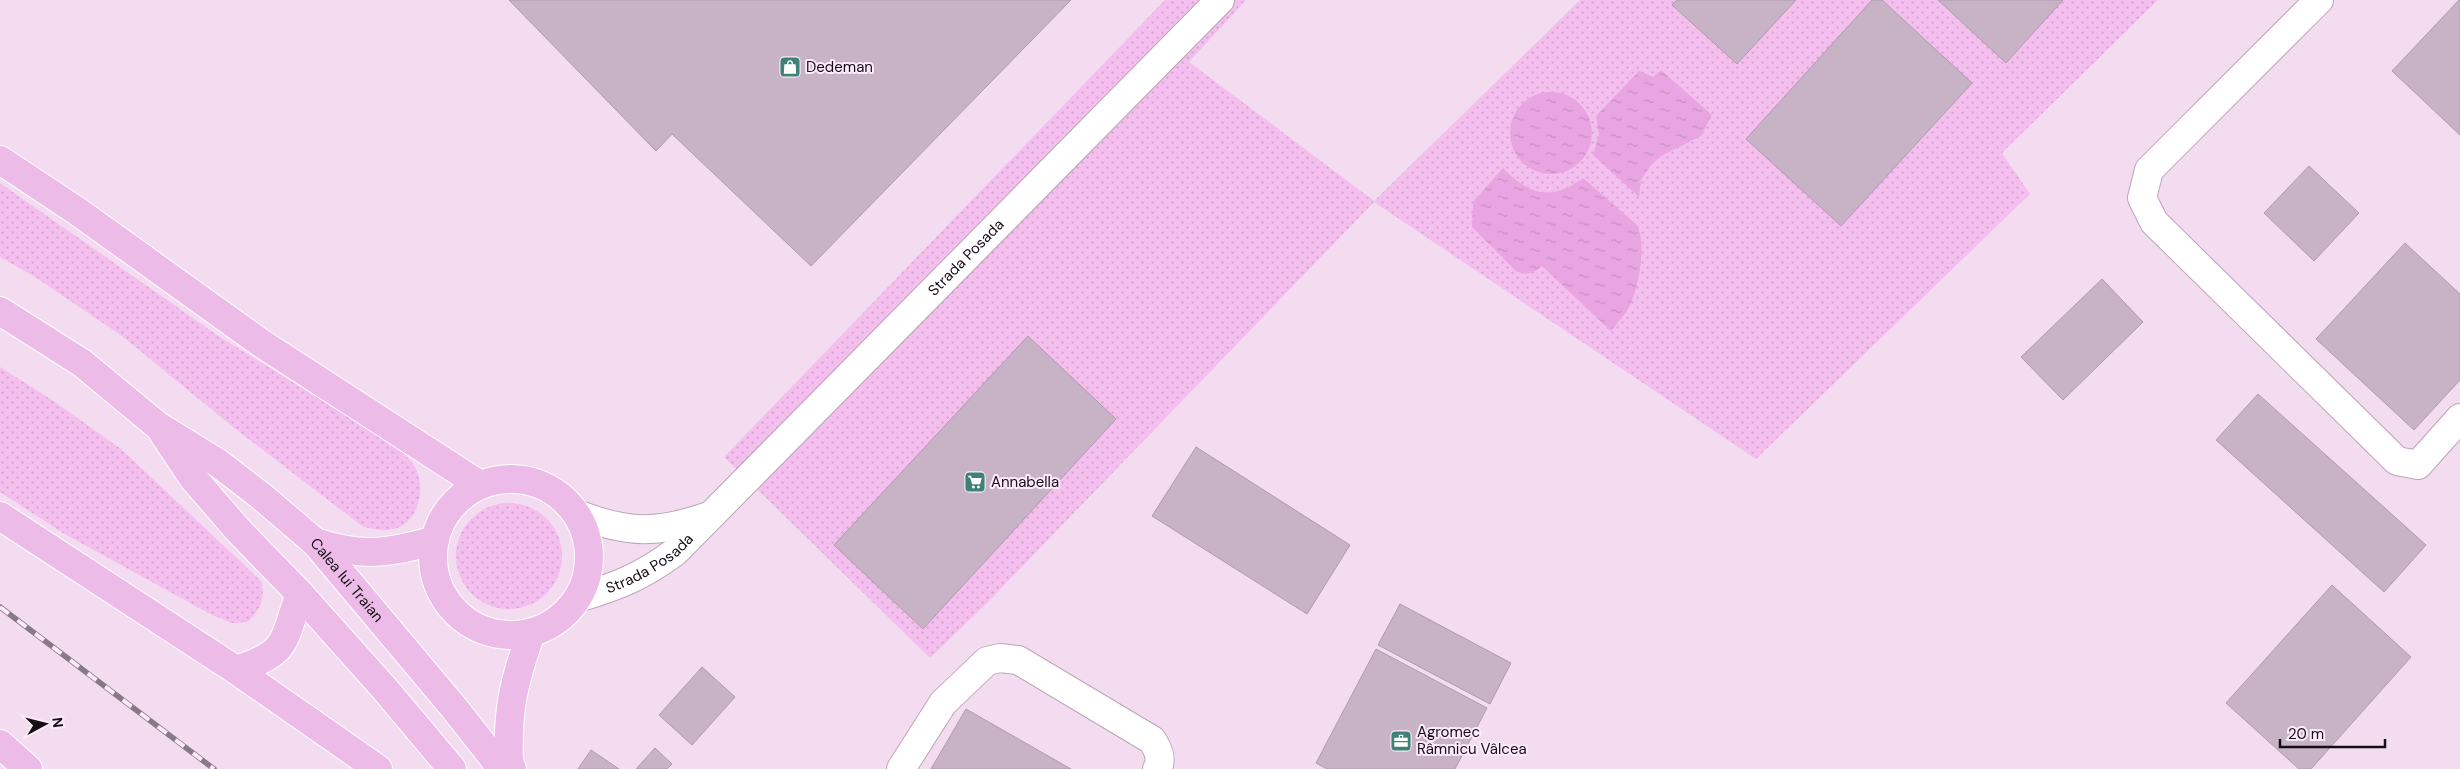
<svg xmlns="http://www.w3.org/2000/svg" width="2460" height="769" font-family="'DM Sans',sans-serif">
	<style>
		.grass { fill: url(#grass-dots) }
		.water { fill: url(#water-ripples) }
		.building { fill: #c8b2c5; stroke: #b09aad }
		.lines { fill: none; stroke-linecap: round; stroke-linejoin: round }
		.minor-casing { stroke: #bba5b9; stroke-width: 30 }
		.major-casing { stroke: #fff; stroke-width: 30 }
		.minor { stroke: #fff; stroke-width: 28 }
		.major { stroke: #edbbe8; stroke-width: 28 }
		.rail-casing { stroke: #887986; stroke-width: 5.5 }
		.rail { stroke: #fdeafb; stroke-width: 4; stroke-dasharray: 11; stroke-linecap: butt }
		.labels { text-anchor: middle; stroke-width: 4; stroke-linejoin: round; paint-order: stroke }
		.poi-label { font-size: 15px; fill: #150e14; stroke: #fdeafb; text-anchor: start }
		.street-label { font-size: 15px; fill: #150e14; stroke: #fdeafb }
	</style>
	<defs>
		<pattern id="grass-dots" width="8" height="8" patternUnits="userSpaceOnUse" patternTransform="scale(1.25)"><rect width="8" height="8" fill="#f4bfee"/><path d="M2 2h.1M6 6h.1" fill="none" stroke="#d0a3cb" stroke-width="1.8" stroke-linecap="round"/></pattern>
		<pattern id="water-ripples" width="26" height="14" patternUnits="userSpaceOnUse" patternTransform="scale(1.25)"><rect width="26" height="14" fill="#e9a5e2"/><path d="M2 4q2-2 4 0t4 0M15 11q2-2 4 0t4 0" fill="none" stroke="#c78dc1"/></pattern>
	</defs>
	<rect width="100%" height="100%" fill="#f3dcf0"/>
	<path class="grass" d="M1165 0H1246L1189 62 1374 201 1580 0H2158L2002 153 2030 194 1756 459 1374 202 988 602 930 658 724 457Z
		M0 183 217 335 382 438C393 446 410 456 416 469 421 480 421 488 419 500 412 530 389 535 362 526L233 427 122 336 35 277 0 257Z
		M0 367 52 400 121 449 261 581C266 599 260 609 248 622L232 623 210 614 63 533 0 492Z
		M456 556a53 53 0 1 1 106 0a53 53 0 1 1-106 0Z"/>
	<path class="water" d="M1661 70 1712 115 1701 136 1661 156 1651 165 1641 180 1639 197 1593 155 1599 135 1596 116 1639 71 1653 77Z
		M1510 133a41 41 0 1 1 82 0a41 41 0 1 1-82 0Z
		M1503 168C1530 196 1551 201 1583 178L1637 225C1647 244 1639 290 1628 309 1624 316 1617 323 1611 331L1542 266C1533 273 1527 276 1516 271L1472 227 1473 202Z"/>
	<path class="building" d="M509 0H1071L811 266 672 134 656 151Z
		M1677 0H1796L1737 64 1672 5Z
		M1872 0H1882L1972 83 1841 226 1746 139Z
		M1938 0H2063L2006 63Z
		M2459 0H2460V135L2392 71Z
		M2309 166 2359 213 2314 261 2264 213Z
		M2405 243 2460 294V380L2414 430 2316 339Z
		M2102 279 2143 322 2063 400 2021 357Z
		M1028 336 1116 419 923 629 834 545Z
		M2258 394 2426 545 2384 592 2216 440Z
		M1196 447 1350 545 1307 614 1152 516Z
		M2332 585 2411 657 2311 769H2299L2226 703Z
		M1400 604 1511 663 1490 704 1378 645Z
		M1376 649 1487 708 1455 769H1327L1316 763Z
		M702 667 735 697 692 745 659 715Z
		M966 709 1071 769H931Z
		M655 748 672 764 667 769H636Z
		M591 750 619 769H578Z"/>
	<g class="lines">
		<g class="minor-casing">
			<g id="minor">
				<path d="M2319 0 2149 170 2142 198 2154 222 2397 461 2418 465 2460 418"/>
				<path d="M577 514C629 534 657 534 709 516"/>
				<path id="s1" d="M578 598C618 586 641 577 675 552L1220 0"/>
				<path d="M901 769 943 703 987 661 1000 658 1018 660 1152 740C1158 749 1163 759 1157 769"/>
			</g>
		</g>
		<g class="major-casing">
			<g id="major">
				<path d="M0 160 77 211 261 343 480 485"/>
				<path id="s2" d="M0 311 82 363 158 426 218 463 261 496 315 542 455 709 502 769"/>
				<path d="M163 433 193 478 238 530 300 594 384 688 452 769"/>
				<circle cx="511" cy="557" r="78"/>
				<path d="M0 516 236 670 378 769"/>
				<path d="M315 542C362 557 388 554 435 540"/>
				<path d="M236 670C291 652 282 641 300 594"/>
				<path d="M0 744 28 769"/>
				<path d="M512 769 509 761C507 709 514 681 531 633"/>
			</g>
		</g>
		<use href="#minor" class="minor"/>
		<use href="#major" class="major"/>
		<g class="rail-casing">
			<path id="rail" d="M0 607 214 769"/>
		</g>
		<use href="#rail" class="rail"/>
	</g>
	<defs>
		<g id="shop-square" transform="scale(1.125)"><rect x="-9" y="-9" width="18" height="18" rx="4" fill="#3e8275" stroke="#fdeafb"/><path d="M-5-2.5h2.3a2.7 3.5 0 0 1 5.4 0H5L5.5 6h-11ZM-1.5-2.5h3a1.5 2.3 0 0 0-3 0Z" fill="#fff"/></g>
		<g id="supermarket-square" transform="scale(1.125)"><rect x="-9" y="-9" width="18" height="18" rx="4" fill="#3e8275" stroke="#fdeafb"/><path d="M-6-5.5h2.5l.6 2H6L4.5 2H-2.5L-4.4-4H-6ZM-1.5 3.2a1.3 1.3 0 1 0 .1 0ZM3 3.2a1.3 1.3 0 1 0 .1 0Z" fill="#fff"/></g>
		<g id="office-square" transform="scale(1.125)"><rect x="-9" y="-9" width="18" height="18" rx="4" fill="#3e8275" stroke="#fdeafb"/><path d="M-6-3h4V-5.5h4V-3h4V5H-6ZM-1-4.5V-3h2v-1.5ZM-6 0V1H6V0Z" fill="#fff"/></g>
	</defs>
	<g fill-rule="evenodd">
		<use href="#shop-square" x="790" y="67"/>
		<use href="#supermarket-square" x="975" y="482"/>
		<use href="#office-square" x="1401" y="741"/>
	</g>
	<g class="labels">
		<g class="poi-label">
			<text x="806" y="72">Dedeman</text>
			<text x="991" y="487">Annabella</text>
			<text x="1417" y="737">Agromec<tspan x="1417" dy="17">Râmnicu Vâlcea</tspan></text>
		</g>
		<g class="street-label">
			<text dy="5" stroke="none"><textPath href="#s1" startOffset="522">Strada Posada</textPath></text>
			<text dy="5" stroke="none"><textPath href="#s1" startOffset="80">Strada Posada</textPath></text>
			<text dy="5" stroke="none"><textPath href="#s2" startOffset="441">Calea lui Traian</textPath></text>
		</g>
	</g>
	<g transform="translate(45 724) rotate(83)" stroke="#fdeafb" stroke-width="4" paint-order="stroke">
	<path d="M0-4L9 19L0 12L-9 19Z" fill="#150e14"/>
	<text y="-8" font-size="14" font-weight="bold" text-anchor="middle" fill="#150e14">N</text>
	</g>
	<path d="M2280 739v8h105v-8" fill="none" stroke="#150e14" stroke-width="2.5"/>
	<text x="2288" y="739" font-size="15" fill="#150e14" stroke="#fdeafb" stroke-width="4" paint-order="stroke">20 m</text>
</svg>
